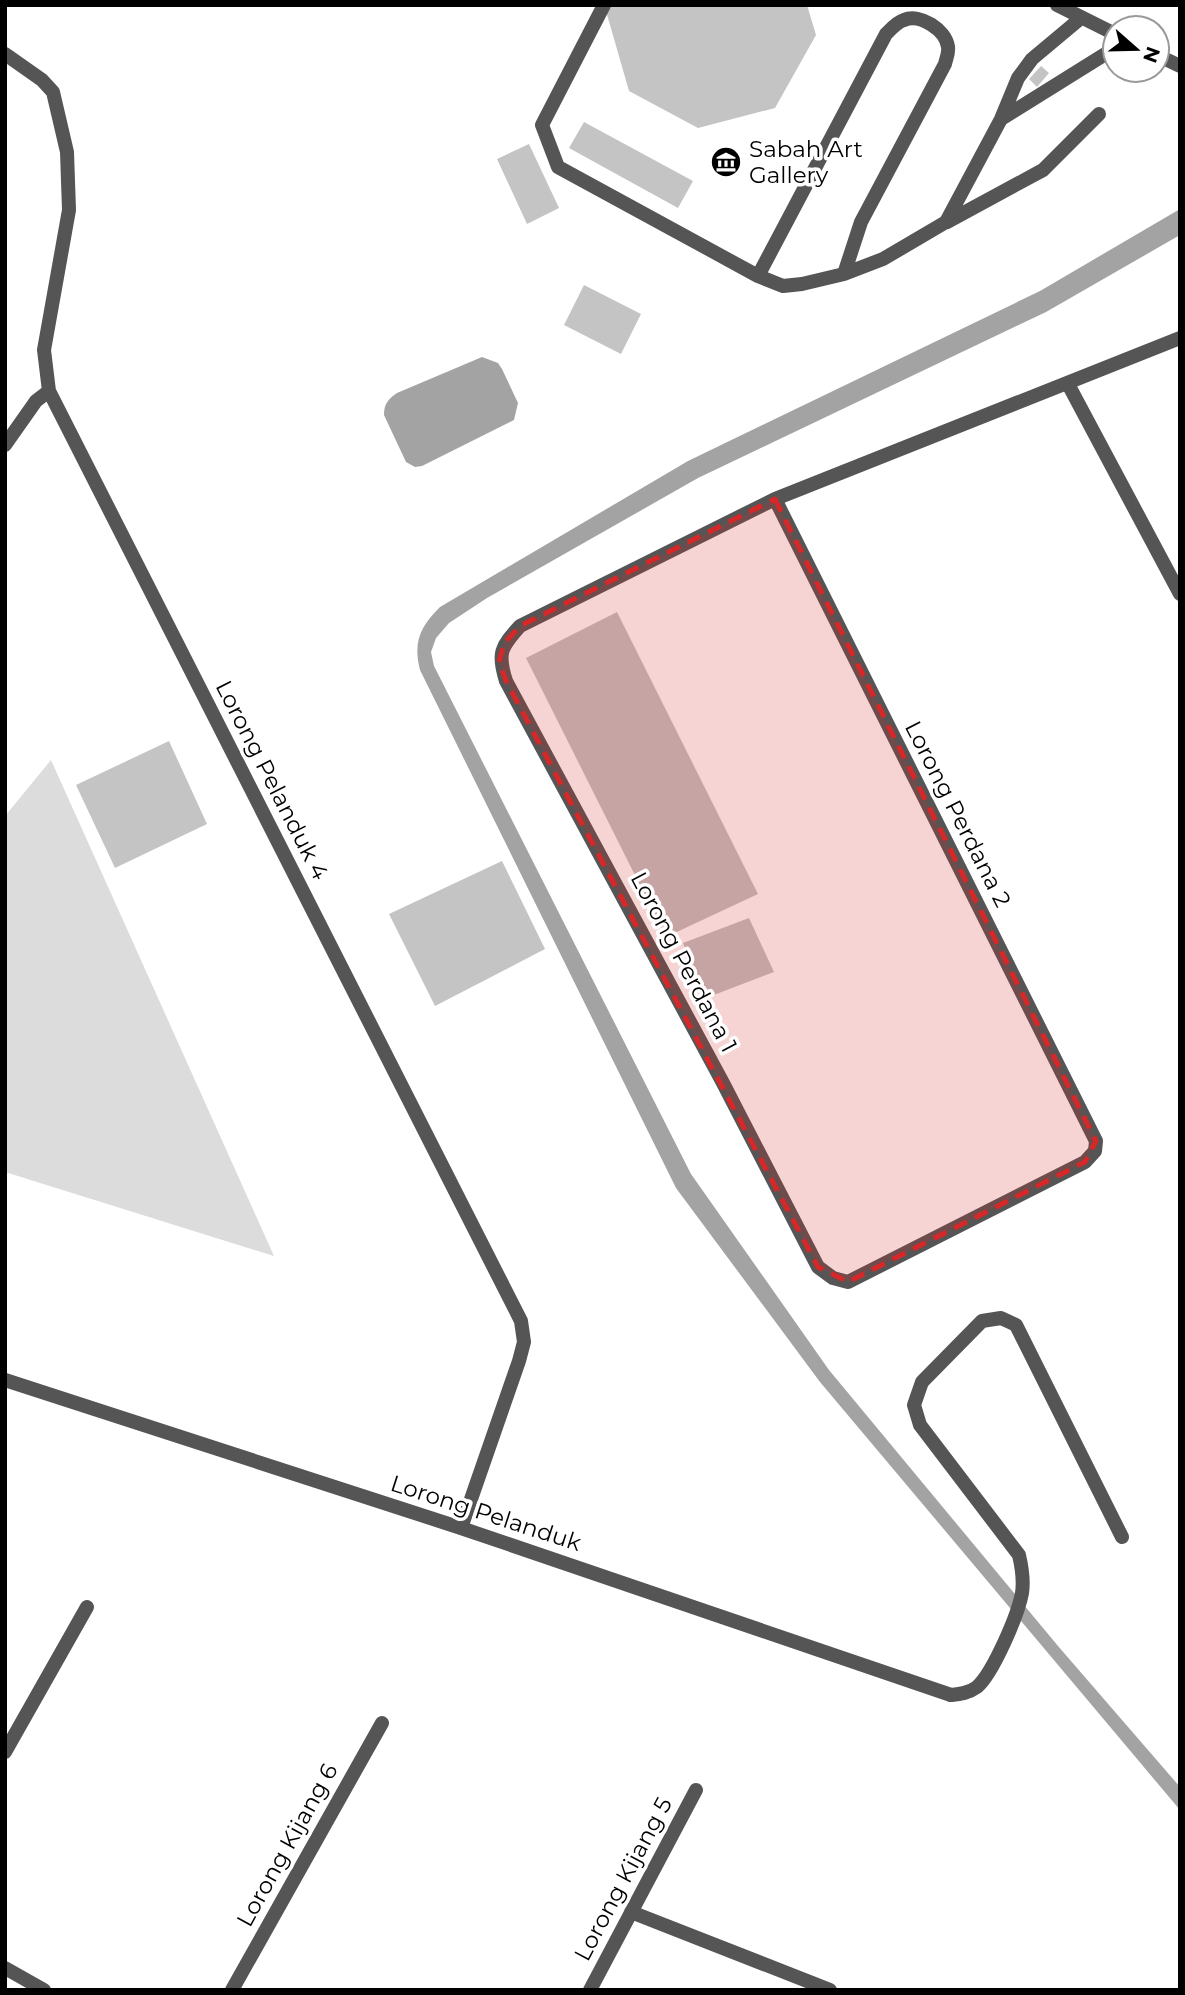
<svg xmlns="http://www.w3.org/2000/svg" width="1185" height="1995" font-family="Montserrat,sans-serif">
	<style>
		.green { fill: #dcdcdc }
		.water { fill: #a3a3a3 }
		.building { fill: #c4c4c4 }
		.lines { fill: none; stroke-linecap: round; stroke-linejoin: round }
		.lane { stroke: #555; stroke-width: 14 }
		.street { stroke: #555; stroke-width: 14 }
		.marked { fill: #d62828; fill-opacity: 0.2; stroke: #d62828; stroke-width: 5; stroke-dasharray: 14 9; stroke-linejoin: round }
		.labels { text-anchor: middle; stroke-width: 7; stroke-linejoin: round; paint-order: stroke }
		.poi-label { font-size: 23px; fill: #000; stroke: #fff; text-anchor: start }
		.street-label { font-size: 23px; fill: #000; stroke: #fff }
	</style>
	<rect width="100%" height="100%" fill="#fff"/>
	<path class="green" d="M51 760 274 1256 5 1172V816Z"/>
	<path class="water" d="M1180 209V235L1046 312 698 478 487 598 449 623 436 638 431 652 434 666 691 1174 829 1370 1058 1646 1180 1787V1810L820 1382 676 1188 420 670C413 642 420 627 440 607L688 461 1040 291Z
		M482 357 498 363 502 369 518 403 514 420 422 466 415 467 406 462 384 415C384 404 388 399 397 393Z"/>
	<path class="building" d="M609 5H807L816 35 775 108 698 128 629 91 606 11Z
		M1041 66 1049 73 1037 87 1029 79Z
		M584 122 693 181 678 208 569 148Z
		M529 144 559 208 527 224 497 159Z
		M584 285 641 314 621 354 564 325Z
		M617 612 758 894 666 937 526 658Z
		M169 741 207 824 115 868 76 785Z
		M502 861 545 949 435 1006 389 914Z
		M749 918 774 972 706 998 683 943Z"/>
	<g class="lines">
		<path class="lane" d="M604 5 542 125 558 167 758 276 783 286 802 284 844 274 883 259 946 222 1001 119 1018 78 1032 59 1081 18
			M1001 119 1115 48
			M947 222 1043 170 1099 114
			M758 276 886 34C891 29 897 22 904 20 920 13 946 30 948 47 949 53 946 59 945 64L861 222 844 274
			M951 1695C960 1694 969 1693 977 1687 993 1673 1018 1615 1022 1593 1024 1580 1022 1568 1019 1555L920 1425 914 1405 922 1382 982 1321 1001 1318 1016 1325 1122 1537"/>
		<path class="street" d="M1057 5 1115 34
			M5 54 42 80 53 92 67 152 69 210 44 350 49 391 521 1321 524 1342 519 1361 461 1528
			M1157 55 1180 66
			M1068 384 1180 594
			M5 445 36 401 49 391
			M775 499 1096 1141 1095 1151 1085 1162 848 1282 833 1278 818 1267 723 1083 506 681C497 653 501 647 520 626L775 499 1180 338
			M5 1380 461 1528 951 1695
			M5 1752 87 1607
			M631 1912 830 1990
			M5 1968 44 1990
			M232 1990 382 1723
			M590 1990 696 1790"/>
	</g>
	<path class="marked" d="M775 499 1096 1141 1085 1162 848 1282 818 1267 506 681 499 662 504 643 520 626Z"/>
	<defs>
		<g id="museum-disc" transform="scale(1.575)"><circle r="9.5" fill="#000" stroke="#fff"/><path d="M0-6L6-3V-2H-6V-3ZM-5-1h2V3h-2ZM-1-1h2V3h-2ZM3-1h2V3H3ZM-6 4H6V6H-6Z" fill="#fff"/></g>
	</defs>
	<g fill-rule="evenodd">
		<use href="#museum-disc" x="726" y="162"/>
	</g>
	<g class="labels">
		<g class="poi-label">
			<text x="749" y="157">Sabah Art<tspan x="749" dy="26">Gallery</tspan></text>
		</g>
		<g class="street-label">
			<text transform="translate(272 780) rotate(63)" y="8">Lorong Pelanduk 4</text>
			<text transform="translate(958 814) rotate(63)" y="8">Lorong Perdana 2</text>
			<text transform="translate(684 962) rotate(62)" y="8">Lorong Perdana 1</text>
			<text transform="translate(486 1513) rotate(18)" y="8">Lorong Pelanduk</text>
			<text transform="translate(287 1845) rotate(-61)" y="8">Lorong Kijang 6</text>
			<text transform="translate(623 1879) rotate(-62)" y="8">Lorong Kijang 5</text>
		</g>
	</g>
	<rect width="1185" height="1995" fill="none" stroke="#000000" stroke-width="14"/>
	<g transform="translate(1136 49) rotate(110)"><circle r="33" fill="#ffffff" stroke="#999999" stroke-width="2"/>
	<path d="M0-5L12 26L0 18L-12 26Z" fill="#000000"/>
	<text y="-10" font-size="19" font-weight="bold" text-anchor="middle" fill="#000000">N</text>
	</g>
</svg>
